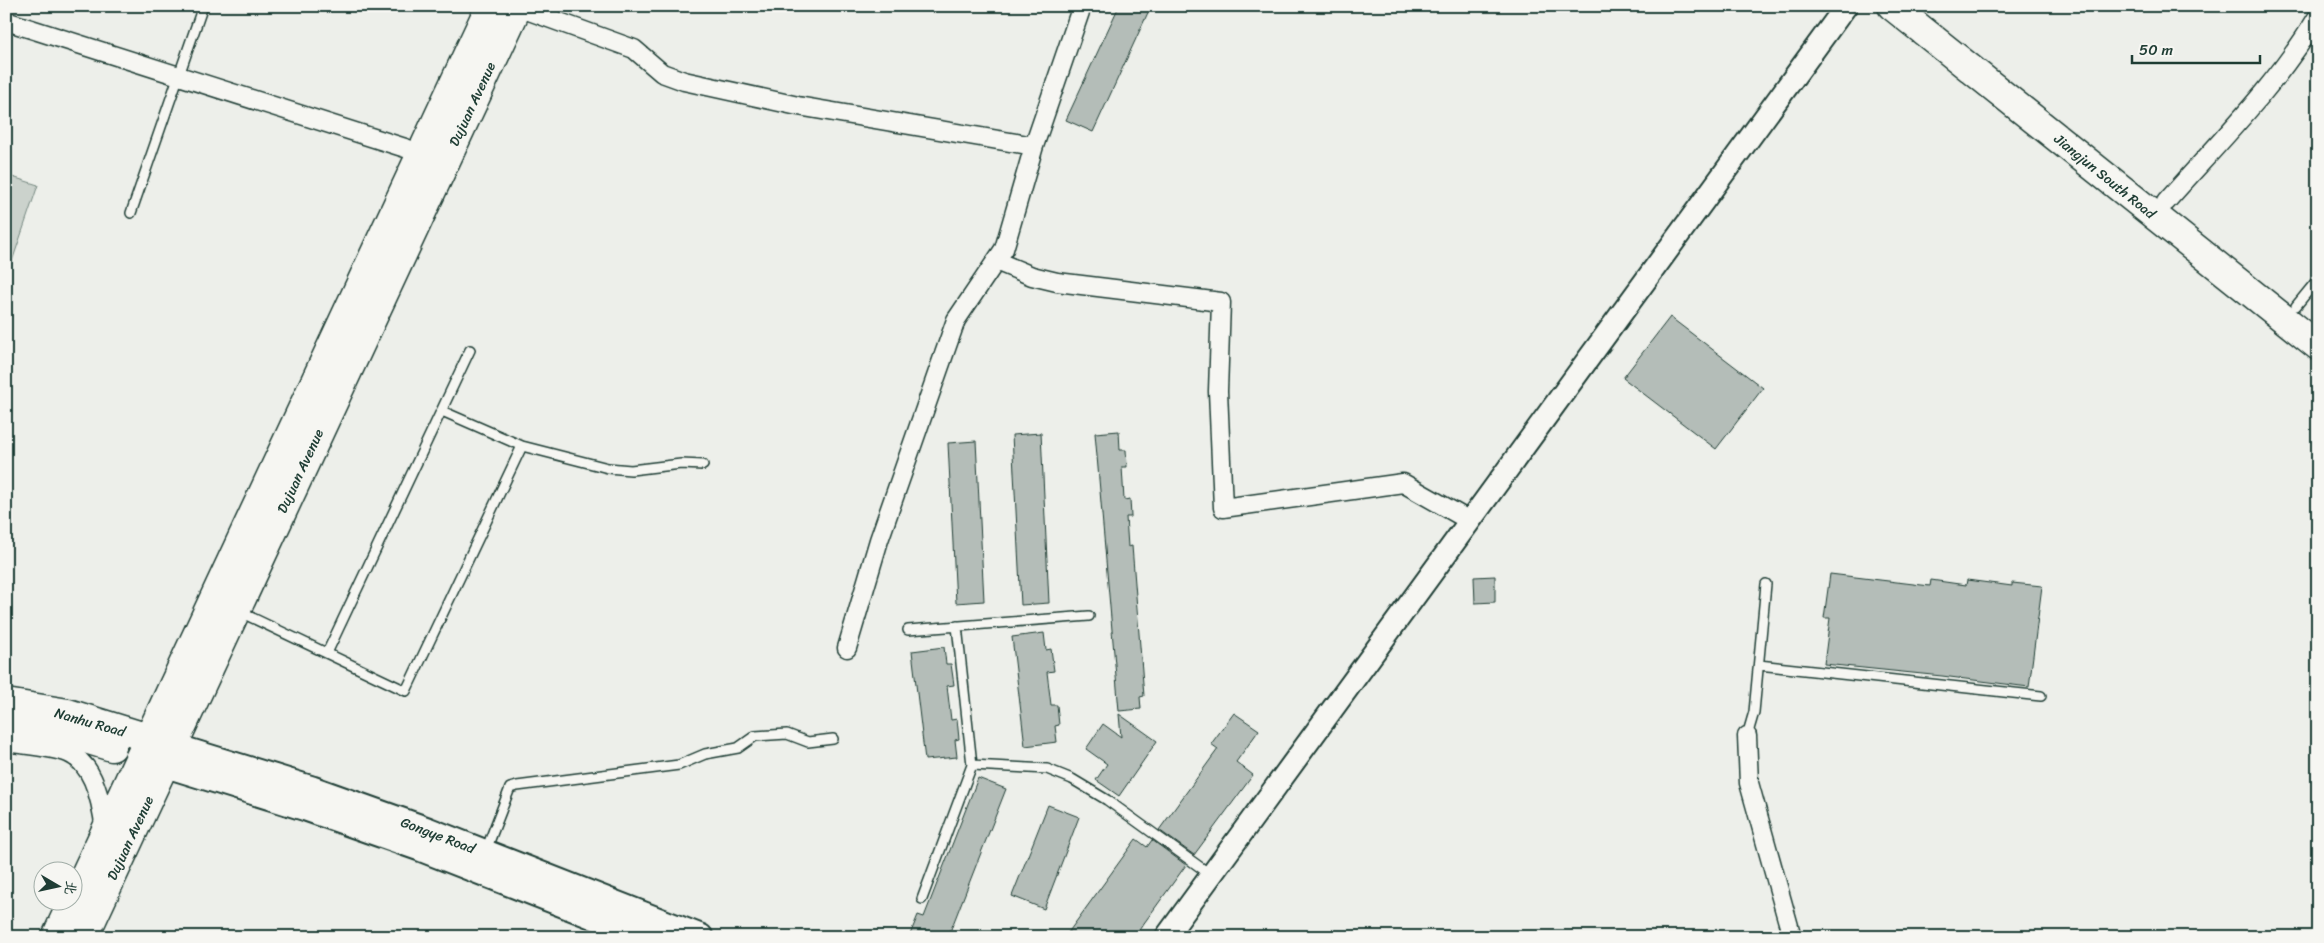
<svg xmlns="http://www.w3.org/2000/svg" width="2324" height="943" font-family="Sriracha,'LXGW WenKai TC',sans-serif">
	<style>
		.green { fill: #cbd2cc; stroke: #758880 }
		.building { fill: #b4bdb8; stroke: #1f3d34 }
		.lines { fill: none; stroke-linecap: round; stroke-linejoin: round }
		.service-casing { stroke: #1f3d34; stroke-width: 12 }
		.minor-casing { stroke: #1f3d34; stroke-width: 21 }
		.tertiary-casing { stroke: #1f3d34; stroke-width: 25 }
		.secondary-casing { stroke: #1f3d34; stroke-width: 29 }
		.primary-casing { stroke: #1f3d34; stroke-width: 31 }
		.trunk-casing { stroke: #1f3d34; stroke-width: 31 }
		.service { stroke: #f6f6f2; stroke-width: 9 }
		.minor { stroke: #f6f6f2; stroke-width: 18 }
		.tertiary { stroke: #f6f6f2; stroke-width: 21 }
		.secondary { stroke: #f6f6f2; stroke-width: 25 }
		.primary { stroke: #f6f6f2; stroke-width: 28 }
		.trunk { stroke: #f6f6f2; stroke-width: 28 }
		.labels { text-anchor: middle; stroke-width: 4.5; stroke-linejoin: round; paint-order: stroke }
		.street-label { font-size: 14px; fill: #1f3d34; stroke: #f6f6f2 }
	</style>
	<rect width="100%" height="100%" fill="#edefea"/>
	<filter id="ink" filterUnits="userSpaceOnUse"><feTurbulence type="fractalNoise" baseFrequency=".02" numOctaves="2"/><feDisplacementMap in="SourceGraphic" scale="10" xChannelSelector="R" yChannelSelector="G"/><feConvolveMatrix kernelMatrix="1 2 1 2 8 2 1 2 1" color-interpolation-filters="sRGB"/></filter>
	<g filter="url(#ink)">
		<path class="green" d="M6 175 38 185 6 279Z"/>
		<path class="building" d="M1119 6H1151L1093 132 1066 120Z
			M1670 317 1763 388 1716 449 1623 378Z
			M1119 431 1120 450H1126L1127 467H1122L1124 500 1130 499 1131 517H1126L1128 547 1132 546 1144 696 1140 697 1141 709 1119 711 1095 433Z
			M1041 433 1049 603 1021 605 1012 435Z
			M976 441 984 601 956 603 948 443Z
			M1830 574 1930 586 1931 580 1966 585 1967 580 2012 586V583L2042 586 2029 687 1942 676 1824 664 1830 618H1824Z
			M1495 576V602L1475 603 1474 577Z
			M1044 633 1046 650 1051 649 1054 671 1047 672 1051 705H1057L1059 725 1055 726 1057 742 1025 746 1012 637Z
			M944 647 946 664H951L954 685 947 686 951 720 957 719 959 739 955 740 957 757 925 760 912 651Z
			M1234 713 1259 730 1236 762 1253 775 1194 855 1159 830 1218 749 1211 744Z
			M1119 714 1157 741 1119 796 1096 780 1107 764 1086 749 1103 724 1121 737Z
			M978 778 1006 789 948 937H909L918 915 924 917Z
			M1048 805 1079 817 1044 909 1012 896Z
			M1136 839 1147 847 1152 840 1186 865 1134 937H1065Z"/>
		<g class="lines">
			<g class="service-casing">
				<path id="service" d="M131 213 203 6
					M2296 306 2318 279
					M442 411 522 446 608 468 631 470 681 464 703 465
					M240 612 406 691 522 446
					M957 626 972 765
					M908 630 1089 616
					M327 653 470 350
					M1759 665 2041 696
					M1747 736 1754 712 1766 584
					M486 850 510 788 517 786 679 765 705 754 738 748 755 736 787 734 808 742 833 739
					M922 899 972 765 1047 769 1072 779 1107 800 1211 875"/>
			</g>
			<g class="minor-casing">
				<path id="minor" d="M518 7 634 49 662 73 684 81 798 106 1034 146
					M6 21 421 153
					M2166 202C2219 142 2277 85 2318 16
					M996 261 1032 276 1057 282 1221 302 1218 391 1223 508 1403 483 1470 521
					M847 648 879 540 956 320 1004 249 1034 146 1082 6
					M1747 736 1749 783 1792 937
					M6 742C23 745 53 747 68 753 95 764 102 805 105 831"/>
			</g>
			<g class="tertiary-casing">
				<path id="tertiary" d="M1166 937 1846 6"/>
			</g>
			<g class="secondary-casing">
				<path id="secondary" d="M172 746 312 789 427 830 700 937
					M164 764 306 808 420 848 647 937"/>
			</g>
			<g class="primary-casing">
				<path id="primary" d="M6 703 68 713 171 745
					M6 722 63 732 112 747"/>
			</g>
			<g class="trunk-casing">
				<path id="trunk" d="M1892 6 2318 346
					M56 937 490 6
					M84 937 518 6"/>
			</g>
			<use href="#service" class="service"/>
			<use href="#minor" class="minor"/>
			<use href="#tertiary" class="tertiary"/>
			<use href="#secondary" class="secondary"/>
			<use href="#primary" class="primary"/>
			<use href="#trunk" class="trunk"/>
		</g>
	</g>
	<g class="labels">
		<g class="street-label">
			<text transform="translate(472 104) rotate(-65)" y="5">Dujuan Avenue</text>
			<text transform="translate(2105 176) rotate(39)" y="5">Jiangjun South Road</text>
			<text transform="translate(300 471) rotate(-65)" y="5">Dujuan Avenue</text>
			<text transform="translate(90 722) rotate(16)" y="5">Nanhu Road</text>
			<text transform="translate(438 835) rotate(21)" y="5">Gongye Road</text>
			<text transform="translate(130 838) rotate(-65)" y="5">Dujuan Avenue</text>
		</g>
	</g>
	<rect width="2324" height="943" fill="none" stroke="#f6f6f2" stroke-width="25"/>
	<rect x="12" y="12" width="2299" height="918" fill="none" stroke="#1f3d34" stroke-width="2" filter="url(#ink)"/>
	<g transform="translate(58 886) rotate(99)"><circle r="24" fill="#f6f6f2" stroke="#a0aca6"/>
	<path d="M0-4L9 19L0 12L-9 19Z" fill="#1f3d34"/>
	<text y="-8" font-size="14" font-weight="bold" text-anchor="middle" fill="#1f3d34">北</text>
	</g>
	<path d="M2132 55v8h128v-8" fill="none" stroke="#1f3d34" stroke-width="2.5"/>
	<text x="2139" y="55" font-size="15" fill="#1f3d34" stroke="#f6f6f2" stroke-width="4" paint-order="stroke">50 m</text>
</svg>
